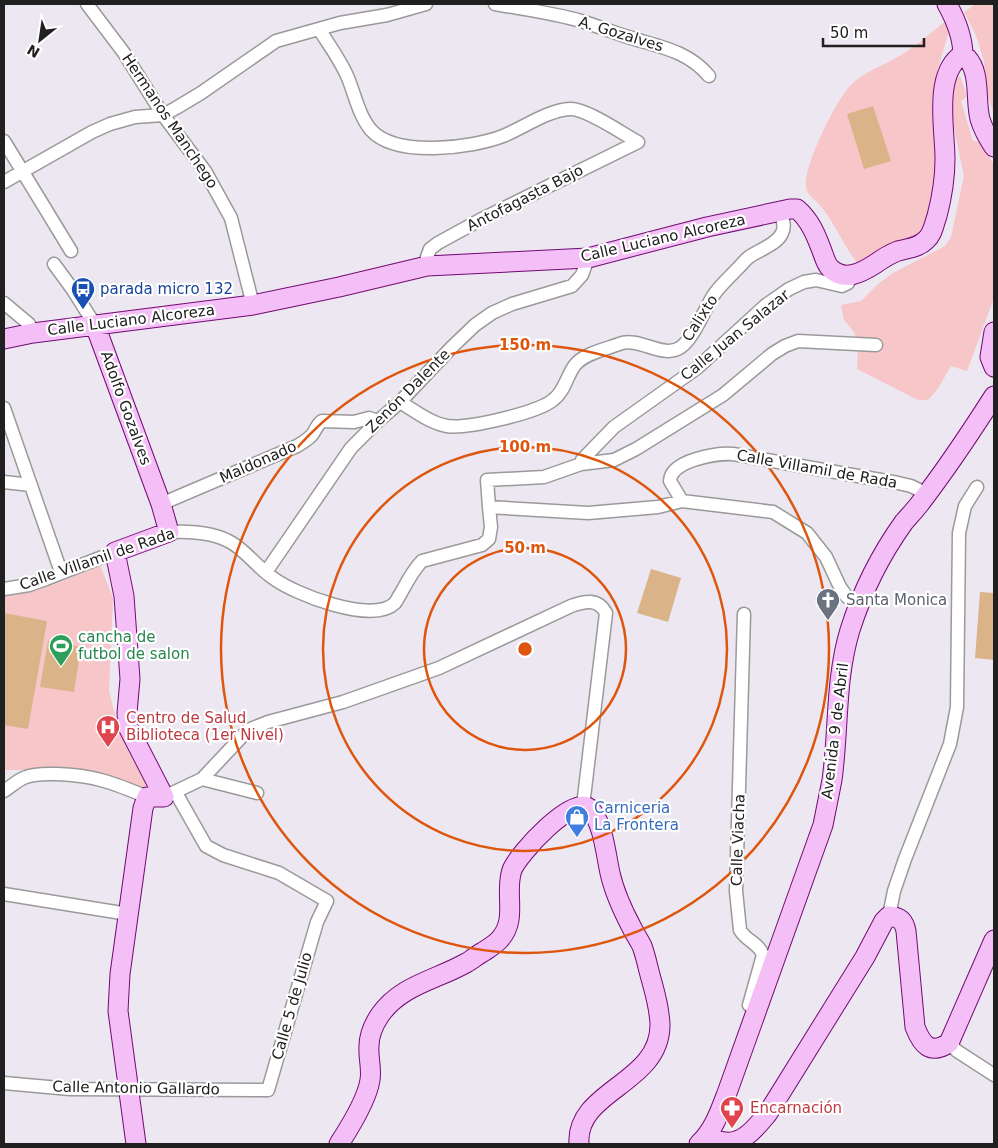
<svg xmlns="http://www.w3.org/2000/svg" width="998" height="1148" font-family="'DejaVu Sans',sans-serif">
	<style>
		.park { fill: #f7c6c8 }
		.pitch { fill: #dbb389 }
		.lines { fill: none; stroke-linecap: round; stroke-linejoin: round }
		.street-casing { stroke: #9a9a9a; stroke-width: 15 }
		.secondary-casing { stroke: #730a73; stroke-width: 21 }
		.street { stroke: #fff; stroke-width: 12 }
		.secondary { stroke: #f4bef7; stroke-width: 19 }
		.ring { fill: none; stroke: #de560d; stroke-width: 2.5 }
		.labels { text-anchor: middle; stroke-width: 4.5; stroke-linejoin: round; paint-order: stroke }
		.street-label { font-size: 15px; fill: #202020; stroke: #fff }
		.transit-label { font-size: 15px; fill: #164399; stroke: #fff; text-anchor: start }
		.worship-label { font-size: 15px; fill: #5b616d; stroke: #fff; text-anchor: start }
		.leisure-label { font-size: 15px; fill: #27864d; stroke: #fff; text-anchor: start }
		.health-label { font-size: 15px; fill: #be3a42; stroke: #fff; text-anchor: start }
		.shop-label { font-size: 15px; fill: #366cbe; stroke: #fff; text-anchor: start }
		.centre { fill: #de560d; stroke: #fff; stroke-width: 2.5 }
		.ring-label { font-size: 15px; text-anchor: middle; font-weight: bold; fill: #de560d; stroke: #fff; stroke-width: 4.5; stroke-linejoin: round; paint-order: stroke }
	</style>
	<rect width="100%" height="100%" fill="#ece7f0"/>
	<path class="park" d="M976 4H994V115L987 93 984 62 977 38 964 12Z
		M946 21 951 25 937 71 932 96 933 111 937 132 941 228 859 265C843 246 834 220 817 202 812 197 807 194 806 187 803 167 837 97 852 84 864 72 880 67 894 59 913 49 929 34 946 21Z
		M960 76 967 96 961 101 973 141 980 142 994 165V298L967 371 951 366 937 390 928 400H918L857 369 858 345 854 332 844 320 841 305 861 301 878 284 893 273 945 246 951 237 964 176 951 114 953 82Z
		M100 565 113 598 109 691 115 715 125 745 147 787 132 788 37 770H4V596C38 594 69 578 100 565Z"/>
	<path class="pitch" d="M873 106 891 161 864 169 847 114Z
		M651 569 681 578 668 622 637 613Z
		M980 592 994 593V660L975 658Z
		M4 613 47 621 28 729 4 725Z
		M48 641 81 647 74 692 40 687Z"/>
	<g class="lines">
		<g class="street-casing">
			<path id="street" d="M87 4 124 53 163 115 205 171 231 218 253 305
				M495 4C523 9 554 13 581 21 597 26 612 32 628 37 659 47 687 50 709 76
				M319 29C329 45 341 61 348 78 355 95 359 116 371 130 396 158 472 148 503 136 523 128 548 110 570 109 586 108 623 134 638 142
				M4 141 71 251
				M4 182 92 132 110 124 135 117 163 115 176 108 201 93 276 41 340 23 387 15 426 4
				M54 264 73 290 95 325
				M427 266V257L430 249 438 243 480 220 638 142
				M4 303 29 324 33 333
				M400 402C415 411 430 423 447 426 467 429 537 413 553 400 565 391 566 377 575 365 583 354 606 349 619 344 640 336 663 360 681 347 694 338 704 310 713 296 720 285 732 275 741 265 743 263 746 259 749 257 758 250 777 245 782 233 786 226 782 218 780 211
				M4 408 61 572
				M581 464 582 460 614 427 697 368 766 305 789 289 804 282 816 280 842 286 848 283 851 275
				M4 482 31 485
				M682 501 670 481C671 460 717 453 733 454L898 483 911 486 927 494
				M161 504 297 446C302 443 307 440 311 436 316 431 316 425 322 421L354 422 369 418 378 421
				M489 507 487 480 544 477 581 464 614 460 636 449 723 395 772 354 785 346 798 341 876 345
				M169 532C189 531 214 532 232 543 247 552 258 568 273 578 294 594 373 625 395 603 397 600 399 596 401 593 407 582 413 570 422 561L482 545 489 539 491 527 489 507 588 513 658 507 682 501 773 512 807 533 826 557 840 587 847 597 860 602
				M266 572 351 448 378 421 400 402 451 348 475 325 492 313 512 304 572 286 582 275 588 258
				M4 589 29 585 46 579 115 552
				M744 614 736 891 740 930C746 941 759 943 763 955L749 1005
				M202 779 257 793
				M4 791C11 787 17 780 26 777 36 773 47 774 57 774 93 775 114 783 147 797
				M164 797 202 779 248 730 268 722 343 702 439 668 571 606C585 601 598 598 606 613L583 806
				M4 894 128 914
				M889 916 894 891 905 859 950 744 957 707 959 533 965 506 977 487
				M949 1043 957 1051 994 1075
				M4 1083 70 1089 268 1090 317 922 327 901 279 873 223 855 206 846 176 793"/>
		</g>
		<g class="secondary-casing">
			<path id="secondary" d="M947 4C956 20 963 38 963 56
				M95 325 161 504 169 532 115 552 124 596 130 679 127 713 128 727 164 797H147L143 808 120 974 118 1011 136 1144
				M994 332 990 357 994 367
				M4 339 33 333 253 305 339 287 427 266 588 258 707 227 790 209H797C810 220 816 235 822 251 824 256 826 264 830 268 844 282 861 273 875 264 882 259 890 254 898 251 909 248 918 248 926 240 933 234 934 224 937 216 942 197 945 179 945 159 945 130 934 78 959 57L967 58C981 73 975 100 980 119 983 129 988 138 994 147
				M707 1137C713 1139 720 1142 726 1142 744 1144 758 1125 768 1113L865 957 884 921 889 916C900 917 904 921 906 931L915 1027C922 1045 930 1055 949 1043L994 940
				M339 1144C350 1127 367 1100 370 1080 372 1068 368 1058 369 1046 369 1035 374 1024 380 1015 401 985 436 980 466 963 472 960 477 955 483 952 489 948 496 944 500 939 518 919 504 893 512 870 518 854 574 793 590 809 603 822 606 855 610 873 614 891 623 911 632 928 635 934 639 940 642 946 645 954 647 963 649 971 654 991 659 1003 660 1024 661 1084 575 1090 579 1144
				M699 1144C714 1130 720 1111 727 1093L823 825C826 810 829 795 832 780 839 730 835 679 850 630 862 592 881 554 904 522 910 515 916 509 921 502 947 468 971 432 994 396"/>
		</g>
		<use href="#street" class="street"/>
		<use href="#secondary" class="secondary"/>
	</g>
	<g class="ring">
		<circle cx="525" cy="649" r="101"/>
		<circle cx="525" cy="649" r="202"/>
		<circle cx="525" cy="649" r="304"/>
	</g>
	<defs>
		<g id="bus-pin" transform="scale(1.25)"><path d="M0 17L-7.5 6A9.5 9.5 0 1 1 7.5 6Z" fill="#1a4fb4" stroke="#fff"/><path d="M-5-6H5V4H4V6H2V4H-2V6H-4V4H-5ZM-3.5-4V0h7V-4ZM-3.5 1.2v1.5H-2V1.2ZM2 1.2v1.5H3.5V1.2Z" fill="#fff"/></g>
		<g id="church-pin" transform="scale(1.25)"><path d="M0 17L-7.5 6A9.5 9.5 0 1 1 7.5 6Z" fill="#6b7280" stroke="#fff"/><path d="M-1.2-6h2.4v3.5h3.3v2.4h-3.3V6h-2.4V-.1h-3.3v-2.4h3.3Z" fill="#fff"/></g>
		<g id="stadium-pin" transform="scale(1.25)"><path d="M0 17L-7.5 6A9.5 9.5 0 1 1 7.5 6Z" fill="#2e9e5b" stroke="#fff"/><path d="M0-5a6.5 5 0 1 0 0 10a6.5 5 0 1 0 0-10ZM-3.5-1.8h7v3.6h-7Z" fill="#fff"/></g>
		<g id="hospital-pin" transform="scale(1.25)"><path d="M0 17L-7.5 6A9.5 9.5 0 1 1 7.5 6Z" fill="#e0444e" stroke="#fff"/><path d="M-5-5h3v3.5h4V-5h3V5h-3V1.5h-4V5h-3Z" fill="#fff"/></g>
		<g id="shop-pin" transform="scale(1.25)"><path d="M0 17L-7.5 6A9.5 9.5 0 1 1 7.5 6Z" fill="#3f7fe0" stroke="#fff"/><path d="M-5-2.5h2.3a2.7 3.5 0 0 1 5.4 0H5L5.5 6h-11ZM-1.5-2.5h3a1.5 2.3 0 0 0-3 0Z" fill="#fff"/></g>
		<g id="pharmacy-pin" transform="scale(1.25)"><path d="M0 17L-7.5 6A9.5 9.5 0 1 1 7.5 6Z" fill="#e0444e" stroke="#fff"/><path d="M-2-6h4v4h4v4h-4v4h-4v-4h-4v-4h4Z" fill="#fff"/></g>
	</defs>
	<g fill-rule="evenodd">
		<use href="#bus-pin" x="83" y="289"/>
		<use href="#church-pin" x="828" y="600"/>
		<use href="#stadium-pin" x="61" y="646"/>
		<use href="#hospital-pin" x="108" y="727"/>
		<use href="#shop-pin" x="577" y="817"/>
		<use href="#pharmacy-pin" x="732" y="1108"/>
	</g>
	<g class="labels">
		<g class="street-label">
			<text transform="translate(621 34) rotate(17)" y="5">A. Gozalves</text>
			<text transform="translate(170 121) rotate(56)" y="5">Hermanos Manchego</text>
			<text transform="translate(525 198) rotate(-27)" y="5">Antofagasta Bajo</text>
			<text transform="translate(663 238) rotate(-13)" y="5">Calle Luciano Alcoreza</text>
			<text transform="translate(700 318) rotate(-57)" y="5">Calixto</text>
			<text transform="translate(131 320) rotate(-7)" y="5">Calle Luciano Alcoreza</text>
			<text transform="translate(735 335) rotate(-39)" y="5">Calle Juan Salazar</text>
			<text transform="translate(408 391) rotate(-45)" y="5">Zenón Dalente</text>
			<text transform="translate(126 408) rotate(70)" y="5">Adolfo Gozalves</text>
			<text transform="translate(258 462) rotate(-24)" y="5">Maldonado</text>
			<text transform="translate(817 469) rotate(10)" y="5">Calle Villamil de Rada</text>
			<text transform="translate(97 559) rotate(-19)" y="5">Calle Villamil de Rada</text>
			<text transform="translate(835 731) rotate(-83)" y="5">Avenida 9 de Abril</text>
			<text transform="translate(738 840) rotate(-88)" y="5">Calle Viacha</text>
			<text transform="translate(292 1006) rotate(-74)" y="5">Calle 5 de Julio</text>
			<text transform="translate(136 1088) rotate(1)" y="5">Calle Antonio Gallardo</text>
		</g>
		<g class="transit-label">
			<text x="100" y="294">parada micro 132</text>
		</g>
		<g class="worship-label">
			<text x="846" y="605">Santa Monica</text>
		</g>
		<g class="leisure-label">
			<text x="78" y="642">cancha de<tspan x="78" dy="17">futbol de salon</tspan></text>
		</g>
		<g class="health-label">
			<text x="126" y="723">Centro de Salud<tspan x="126" dy="17">Biblioteca (1er Nivel)</tspan></text>
			<text x="750" y="1113">Encarnación</text>
		</g>
		<g class="shop-label">
			<text x="594" y="813">Carniceria<tspan x="594" dy="17">La Frontera</tspan></text>
		</g>
	</g>
	<circle cx="525" cy="649" r="8" class="centre"/>
	<g class="ring-label">
		<text x="525" y="350">150 m</text>
		<text x="525" y="452">100 m</text>
		<text x="525" y="553">50 m</text>
	</g>
	<rect width="998" height="1148" fill="none" stroke="#202020" stroke-width="10"/>
	<g transform="translate(40 40) rotate(210)" stroke="#ffffff" stroke-width="4" paint-order="stroke">
	<path d="M0-4L9 19L0 12L-9 19Z" fill="#202020"/>
	<text y="-8" font-size="14" font-weight="bold" text-anchor="middle" fill="#202020">N</text>
	</g>
	<path d="M823 38v8h101v-8" fill="none" stroke="#202020" stroke-width="2.5"/>
	<text x="830" y="38" font-size="15" fill="#202020" stroke="#ffffff" stroke-width="4" paint-order="stroke">50 m</text>
</svg>
